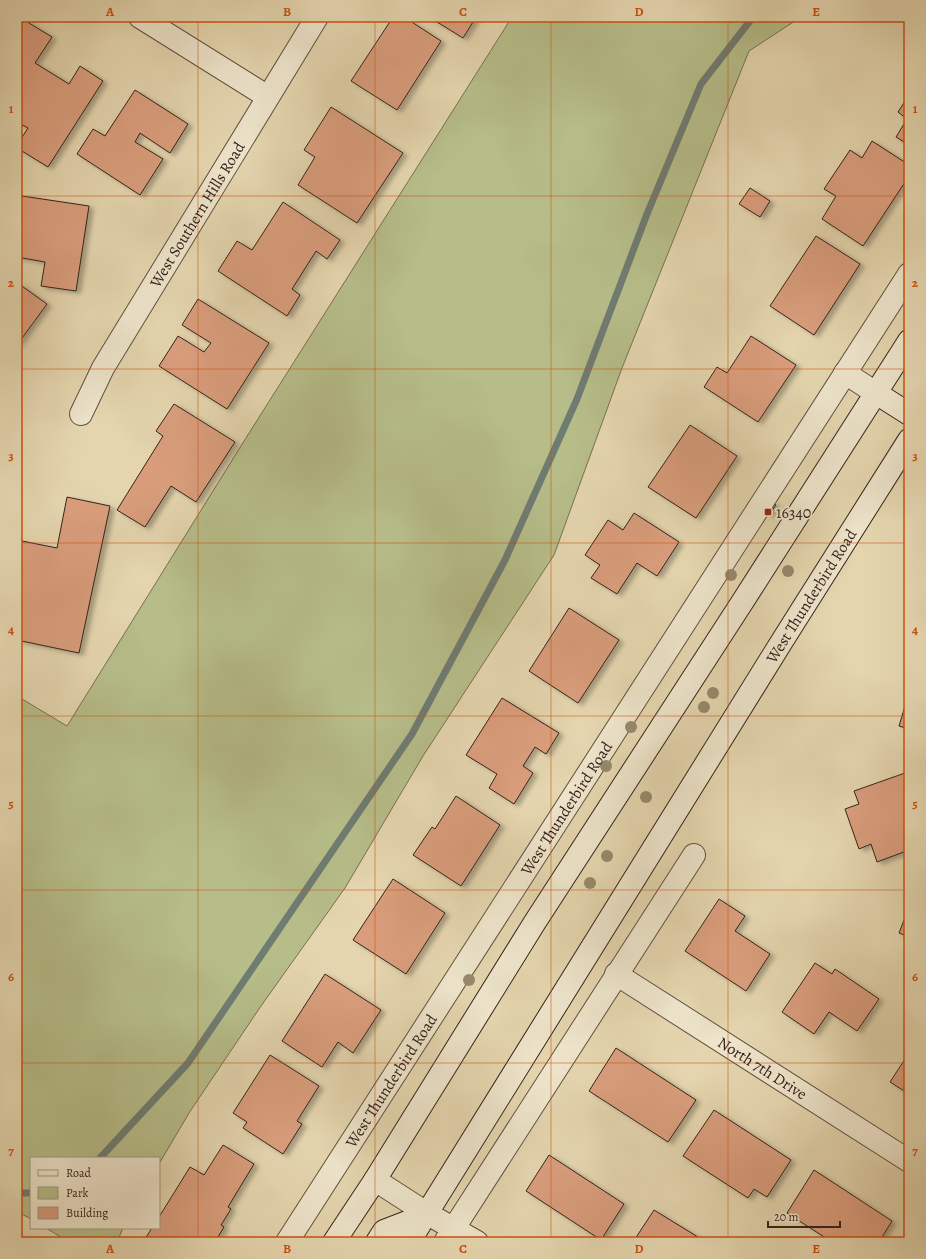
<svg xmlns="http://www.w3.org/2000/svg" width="926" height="1259" font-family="Alegreya,serif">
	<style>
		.green { fill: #b6bd89; stroke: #767052 }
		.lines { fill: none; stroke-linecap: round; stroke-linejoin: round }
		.stream { stroke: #6f7c72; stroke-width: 7 }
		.building { fill: #d99d7c; stroke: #35231b; filter: url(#shadow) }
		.street-casing { stroke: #615040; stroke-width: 24 }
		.secondary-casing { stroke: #35231b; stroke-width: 24 }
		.street { stroke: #ede4ca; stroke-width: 22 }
		.secondary { stroke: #ede4ca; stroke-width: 22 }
		.tree { fill: #95896c }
		.grid { fill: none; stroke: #cd510e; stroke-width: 1; stroke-opacity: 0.55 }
		.poi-dot { fill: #8f2418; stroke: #ede4ca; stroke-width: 1.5 }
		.labels { text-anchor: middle; stroke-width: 3.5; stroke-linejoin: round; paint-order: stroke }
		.street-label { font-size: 16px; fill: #35231b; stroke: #ede4ca }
		.poi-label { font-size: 16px; fill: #35231b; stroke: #ede4ca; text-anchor: start }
		.neatline { fill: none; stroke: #cd510e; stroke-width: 1.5 }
		.grid-label { font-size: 13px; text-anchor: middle; font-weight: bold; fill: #cd510e }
	</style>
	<defs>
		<filter id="shadow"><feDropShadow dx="4.5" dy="2.5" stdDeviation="2" flood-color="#0004"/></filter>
	</defs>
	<rect width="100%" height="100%" fill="#e4d5ae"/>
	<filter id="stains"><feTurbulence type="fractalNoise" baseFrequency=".005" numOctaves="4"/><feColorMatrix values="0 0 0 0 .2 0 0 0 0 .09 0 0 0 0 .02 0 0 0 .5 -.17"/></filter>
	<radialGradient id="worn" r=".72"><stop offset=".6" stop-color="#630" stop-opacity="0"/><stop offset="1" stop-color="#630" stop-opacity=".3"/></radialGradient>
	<path class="green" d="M512 17H801L749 51 622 368 554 555 423 756 345 888 261 1006 189 1113 159 1164V1158H31V1219L22 1214 17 1222V696L67 726 239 449Z
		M46 1228H123L117 1242H69Z"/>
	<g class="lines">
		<path class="stream" d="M100 1158 188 1063 412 734 505 560 577 399 647 214 701 84 753 17
			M17 1193H31"/>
	</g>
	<path class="building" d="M393 17H404L441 41 397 110 351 81Z
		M429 17H476L463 38Z
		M24 20 52 37 35 63 69 84 80 66 103 81 48 167 17 148V145L28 128 17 122V53L20 49 17 47V30Z
		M135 90 188 124 170 153 140 133 135 142 163 159 140 195 77 154 93 129 105 136Z
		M909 95V145L896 137 907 119 898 112Z
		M331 107 403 153 357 223 298 185 315 157 304 150Z
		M872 141 909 165V176L863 246 822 219 836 196 824 189 850 150 862 158Z
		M750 188 770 201 760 217 739 204Z
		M22 196 89 206 76 291 41 286 45 262 17 257V228Z
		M283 202 340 240 327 259 316 251 292 289 300 295 287 316 218 271 237 241 252 250Z
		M816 236 860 264 814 335 770 306Z
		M19 284 47 304 17 345V287Z
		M198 299 269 343 227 409 159 366 178 336 204 352 211 343 182 325Z
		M751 336 796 365 758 422 704 387 717 367 727 373Z
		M174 404 235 442 196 502 171 486 145 527 117 510 163 436 156 431Z
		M690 425 737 456 696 518 648 487Z
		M67 497 110 506 79 653 17 640V540L57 548Z
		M772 502 776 505 769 515 765 513Z
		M634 513 679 542 657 576 637 563 617 594 591 578 600 565 585 555 608 520 623 530Z
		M569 608 619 640 578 703 529 671Z
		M909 693V729L899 726Z
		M502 698 559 733 546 754 535 747 523 766 533 773 514 804 489 788 497 774 466 755Z
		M905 773 909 785V850L877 862 871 844 859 849 845 809 859 804 854 791Z
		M456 796 500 825 461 886 413 855 432 827 435 829Z
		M393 879 445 913 406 974 353 940Z
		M719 899 745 916 735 931 770 954 746 991 685 951Z
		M909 907V937L899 933Z
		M815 963 832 974 835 969 879 999 857 1031 829 1012 814 1034 782 1012Z
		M325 974 381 1010 353 1053 338 1042 322 1067 282 1041Z
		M616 1048 696 1100 668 1142 589 1091Z
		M909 1053V1094L890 1082Z
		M270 1055 319 1086 297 1121 302 1124 283 1154 243 1128 247 1122 233 1113Z
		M714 1110 791 1160 767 1197 754 1189 748 1198 683 1156Z
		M223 1145 254 1164 228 1207 231 1209 221 1225 224 1227 215 1242H143L152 1228H159V1217L190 1167 204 1175Z
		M549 1155 624 1204 601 1240 526 1191Z
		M814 1170 892 1221 879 1242H832L787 1213Z
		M654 1210 706 1242H633Z"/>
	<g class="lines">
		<g class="street-casing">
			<g id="street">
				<path d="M140 17 268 97"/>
				<path d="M845 373 876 393"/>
				<path id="s1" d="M81 414 103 368 317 17"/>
				<path id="s2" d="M616 974 909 1161"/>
				<path d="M375 1180 428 1214 477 1242"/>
				<path id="s3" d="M287 1242 909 274"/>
				<path d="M445 1242 694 855"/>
			</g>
		</g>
		<g class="secondary-casing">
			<g id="secondary">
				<path d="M876 393 909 414"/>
				<path d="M334 1242 375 1180 535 922 743 601 909 341"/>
				<path d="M377 1242 384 1231 428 1214"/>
				<path id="s4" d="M409 1242 784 638 909 440"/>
			</g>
		</g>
		<use href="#street" class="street"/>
		<use href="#secondary" class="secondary"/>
	</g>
	<g class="tree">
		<circle cx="788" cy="571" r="6"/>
		<circle cx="731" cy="575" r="6"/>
		<circle cx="713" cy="693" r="6"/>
		<circle cx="704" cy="707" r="6"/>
		<circle cx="631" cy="727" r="6"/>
		<circle cx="606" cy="766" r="6"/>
		<circle cx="646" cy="797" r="6"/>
		<circle cx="607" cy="856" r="6"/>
		<circle cx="590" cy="883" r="6"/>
		<circle cx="469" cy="980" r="6"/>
	</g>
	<path class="grid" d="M198 17V1242M375 17V1242M551 17V1242M728 17V1242M17 196H909M17 369H909M17 543H909M17 716H909M17 890H909M17 1063H909"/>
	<rect class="poi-dot" x="764" y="508" width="8" height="8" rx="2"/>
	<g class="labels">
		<g class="street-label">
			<text dy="6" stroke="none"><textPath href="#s1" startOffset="231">West Southern Hills Road</textPath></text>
			<text dy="6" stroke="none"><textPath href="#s4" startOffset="761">West Thunderbird Road</textPath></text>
			<text dy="6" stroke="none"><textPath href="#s3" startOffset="516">West Thunderbird Road</textPath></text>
			<text dy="6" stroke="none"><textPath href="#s2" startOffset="174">North 7th Drive</textPath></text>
			<text dy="6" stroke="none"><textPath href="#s3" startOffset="192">West Thunderbird Road</textPath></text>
		</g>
		<g class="poi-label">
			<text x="776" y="518">16340</text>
		</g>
	</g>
	<rect width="926" height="1259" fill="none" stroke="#e4d5ae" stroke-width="44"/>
	<rect x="30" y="1157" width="130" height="72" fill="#ede4ca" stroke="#a39784"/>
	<rect x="38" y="1170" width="20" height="6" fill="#ede4ca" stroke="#a39784"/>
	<text x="66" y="1177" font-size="12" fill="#35231b">Road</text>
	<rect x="38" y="1187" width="20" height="12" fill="#b6bd89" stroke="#a39784"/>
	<text x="66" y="1197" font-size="12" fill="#35231b">Park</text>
	<rect x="38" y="1207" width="20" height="12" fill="#d99d7c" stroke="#a39784"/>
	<text x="66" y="1217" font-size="12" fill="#35231b">Building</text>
	<path d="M768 1221v6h72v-6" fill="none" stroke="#35231b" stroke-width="2"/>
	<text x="774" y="1221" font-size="12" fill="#35231b" stroke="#ede4ca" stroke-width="3" paint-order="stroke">20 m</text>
	<rect x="22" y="22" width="882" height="1215" class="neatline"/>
	<g class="grid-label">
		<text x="110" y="16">A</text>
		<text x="287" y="16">B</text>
		<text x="463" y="16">C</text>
		<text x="639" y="16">D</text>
		<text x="816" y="16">E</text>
		<text x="11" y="113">1</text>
		<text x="915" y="113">1</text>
		<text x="11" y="287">2</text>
		<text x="915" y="287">2</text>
		<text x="11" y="460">3</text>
		<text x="915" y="460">3</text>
		<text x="11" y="634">4</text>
		<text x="915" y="634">4</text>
		<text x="11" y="808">5</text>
		<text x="915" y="808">5</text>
		<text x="11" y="981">6</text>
		<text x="915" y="981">6</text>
		<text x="11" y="1155">7</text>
		<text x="915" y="1155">7</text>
		<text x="110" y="1253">A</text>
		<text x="287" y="1253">B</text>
		<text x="463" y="1253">C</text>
		<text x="639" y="1253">D</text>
		<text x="816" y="1253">E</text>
	</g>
	<rect width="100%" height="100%" filter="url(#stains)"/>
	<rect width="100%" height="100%" fill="url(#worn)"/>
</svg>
